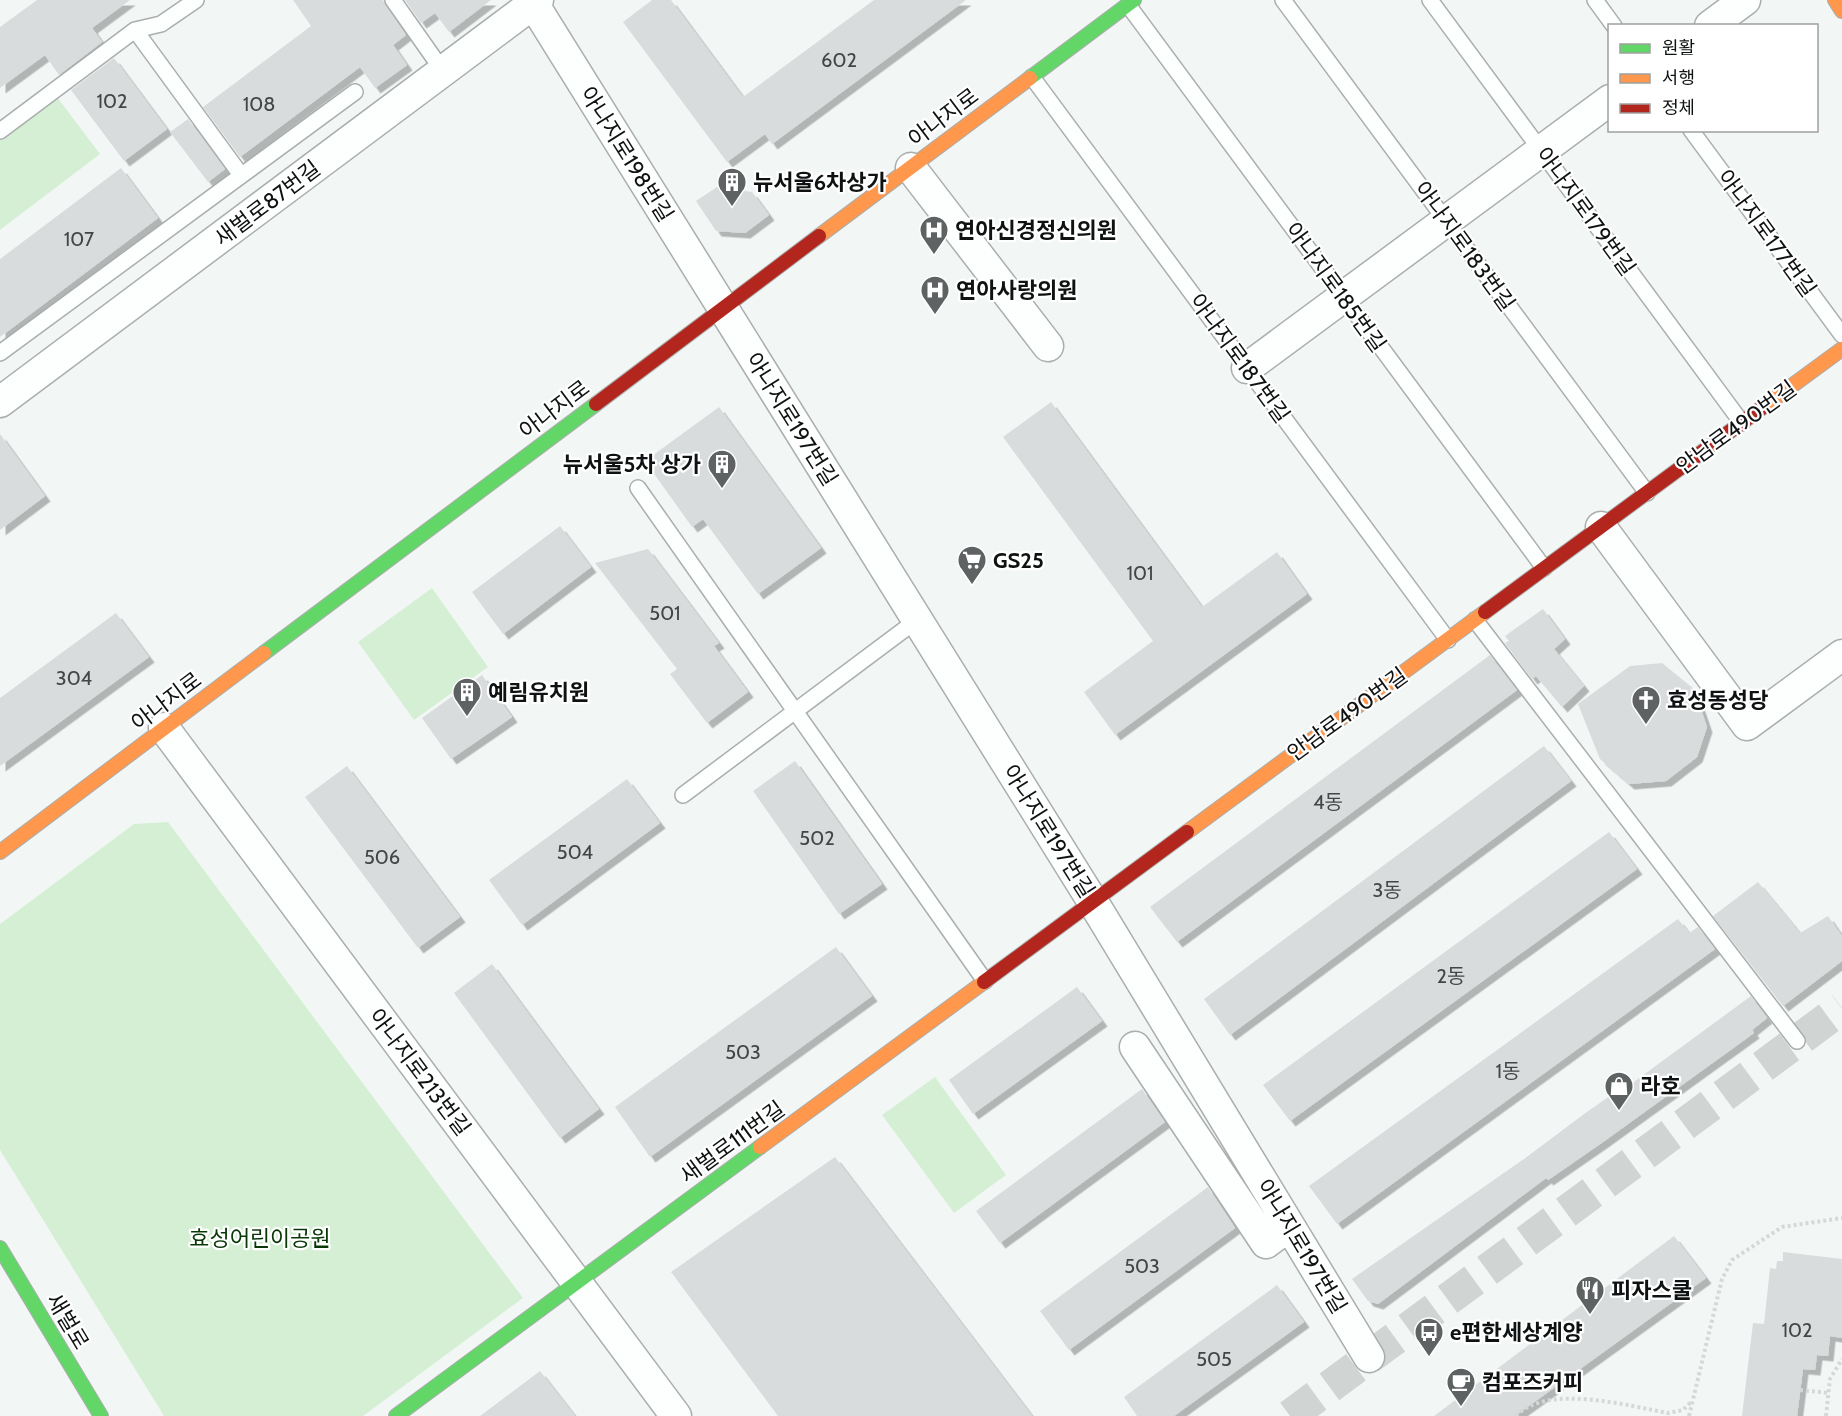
<svg xmlns="http://www.w3.org/2000/svg" width="1842" height="1416" font-family="Cabin,'Noto Sans KR',sans-serif">
	<style>
		.green { fill: #d5efd4 }
		.building { fill: #d8dcdc; filter: url(#shadow) }
		.lines { fill: none; stroke-linecap: round; stroke-linejoin: round }
		.secondary-tunnel { stroke: #d0d5d4; stroke-width: 33; stroke-dasharray: 33 16; stroke-linecap: butt }
		.lane-casing { stroke: #aaaead; stroke-width: 18 }
		.street-casing { stroke: #aaaead; stroke-width: 33 }
		.fast-casing { stroke: #aaaead; stroke-width: 16 }
		.slow-casing { stroke: #aaaead; stroke-width: 16 }
		.jam-casing { stroke: #aaaead; stroke-width: 16 }
		.path { stroke: #d6d7d7; stroke-width: 4; stroke-dasharray: 3 3; stroke-linecap: butt }
		.lane { stroke: #fdfefe; stroke-width: 15 }
		.street { stroke: #fdfefe; stroke-width: 30 }
		.fast { stroke: #63d668; stroke-width: 14 }
		.slow { stroke: #ff974d; stroke-width: 14 }
		.jam { stroke: #b3261e; stroke-width: 14 }
		.labels { text-anchor: middle; stroke-width: 4.5; stroke-linejoin: round; paint-order: stroke }
		.number-label { font-size: 20px; fill: #434646 }
		.street-label { font-size: 22px; fill: #0f1212; stroke: #fff }
		.poi-label { font-size: 22px; font-weight: bold; fill: #0f1212; stroke: #fff; text-anchor: start }
		.park-label { font-size: 22px; fill: #073806; stroke: #fff }
	</style>
	<defs>
		<filter id="shadow"><feDropShadow dx="5.5" dy="5.5" stdDeviation="0" flood-color="#0004"/></filter>
	</defs>
	<rect width="100%" height="100%" fill="#f2f7f6"/>
	<path class="green" d="M57 97 100 154 0 230V140Z
		M432 588 488 667 414 720 358 642Z
		M168 822 523 1298 363 1416H164L0 1150V924L134 824Z
		M935 1077 1006 1175 954 1213 882 1115Z"/>
	<path class="building" d="M37 0H130L92 28 102 42 59 75 45 55 0 88V27Z
		M293 0H383L406 35 393 45 407 65 375 88 360 67 240 157 203 107 311 26Z
		M405 0H491L449 32 435 13 421 23Z
		M652 0H671L743 97 874 0H966L772 144 765 134 727 162 623 22Z
		M114 58 167 129 124 161 71 90Z
		M188 119 225 169 208 182 170 132Z
		M121 168 158 218 0 337V259Z
		M717 187 752 192 769 215 745 233 716 231 696 201Z
		M1051 402 1202 607 1277 552 1307 594 1115 735 1084 692 1153 641 1003 437Z
		M719 407 821 548 758 594 703 519 692 527 645 461Z
		M0 434 45 496 0 530Z
		M560 526 591 567 503 634 472 592Z
		M648 549 719 643 714 646 748 692 707 723 670 674 677 669 595 563Z
		M1543 609 1565 639 1554 649 1584 686 1562 707 1536 676 1532 679 1505 643 1509 641 1505 636Z
		M116 613 149 657 0 766V698Z
		M1490 655 1517 690 1177 942 1150 907Z
		M1662 663 1694 689 1707 727 1697 757 1666 781 1629 784 1600 759 1578 704 1630 666Z
		M482 675 512 717 451 759 422 718Z
		M1544 746 1571 781 1230 1035 1204 999Z
		M795 761 882 884 839 914 753 791Z
		M347 766 460 917 418 948 305 797Z
		M627 779 660 823 522 925 489 880Z
		M1609 832 1637 869 1290 1121 1263 1085Z
		M1758 882 1800 933 1828 916 1842 936V961L1783 1006 1713 916Z
		M1678 919 1689 933 1698 927 1715 949 1337 1224 1309 1186Z
		M836 947 872 996 650 1157 615 1107Z
		M492 964 599 1109 560 1138 454 993Z
		M1077 987 1102 1021 973 1114 949 1080Z
		M1751 996 1767 1018 1752 1030 1754 1033 1603 1142 1548 1180 1546 1178 1378 1304 1368 1301 1352 1279 1528 1156 1584 1114 1630 1082 1631 1084Z
		M1142 1089 1165 1122 1000 1243 976 1211Z
		M835 1157 1032 1416H778L671 1272Z
		M1208 1187 1235 1228 1069 1350 1040 1311Z
		M1674 1236 1706 1278 1515 1416H1434Z
		M1783 1252 1842 1259V1338L1830 1336 1828 1356 1817 1355 1815 1370 1803 1369 1797 1416H1742L1753 1323 1764 1324 1770 1268 1776 1269 1777 1261H1783Z
		M1277 1285 1304 1322 1174 1416H1137L1124 1397Z
		M540 1371 575 1416H480Z"/>
	<g class="lines">
		<path class="secondary-tunnel" d="M1290 1416 1842 1008"/>
		<g class="lane-casing">
			<path id="lane" d="M393 0 443 71
				M1283 0 1647 493
				M1430 0 1742 423
				M1595 0 1614 26
				M1128 5 1544 568
				M135 30 241 175
				M1032 77 1448 640
				M1691 130 1842 335
				M0 131 135 30 161 24 196 0
				M0 353 355 92
				M638 488 985 981
				M1475 620 1797 1041
				M683 795 917 620"/>
		</g>
		<g class="street-casing">
			<path id="street" d="M531 0 1093 902 1369 1357
				M1710 26 1745 0
				M911 168 1048 346
				M1247 368 1610 100
				M0 402 538 0
				M1601 527 1747 725 1842 655
				M164 728 676 1416
				M1135 1047 1266 1243 1289 1226"/>
		</g>
		<g class="fast-casing">
			<path id="fast" d="M1030 78 1134 0
				M264 653 596 404
				M0 1248 101 1416
				M396 1416 760 1147"/>
		</g>
		<g class="slow-casing">
			<path id="slow" d="M1835 0 1842 11
				M819 236 1030 78
				M1763 407 1842 349
				M1187 832 1485 612
				M0 852 264 653
				M760 1147 984 982"/>
		</g>
		<g class="jam-casing">
			<path id="jam" d="M596 404 819 236
				M1485 612 1763 407
				M984 982 1187 832"/>
		</g>
		<path class="path" d="M1800 1390 1829 1393
			M1516 1416C1547 1383 1629 1406 1668 1413L1683 1410 1692 1401
			M1689 1416 1722 1279 1732 1260 1782 1227 1842 1218
			M1826 1416 1830 1379 1842 1359"/>
		<use href="#lane" class="lane"/>
		<use href="#street" class="street"/>
		<use href="#fast" class="fast"/>
		<use href="#slow" class="slow"/>
		<use href="#jam" class="jam"/>
	</g>
	<defs>
		<g id="building-pin" transform="scale(1.5)"><path d="M0 17L-7.5 6A9.5 9.5 0 1 1 7.5 6Z" fill="#5e6262" stroke="#fff"/><path d="M-4-6H4V6H1V3H-1V6H-4ZM-2.5-4.3h1.7v1.8h-1.7ZM.8-4.3h1.7v1.8H.8ZM-2.5-1h1.7V.8h-1.7ZM.8-1h1.7V.8H.8Z" fill="#fff"/></g>
		<g id="hospital-pin" transform="scale(1.5)"><path d="M0 17L-7.5 6A9.5 9.5 0 1 1 7.5 6Z" fill="#5e6262" stroke="#fff"/><path d="M-5-5h3v3.5h4V-5h3V5h-3V1.5h-4V5h-3Z" fill="#fff"/></g>
		<g id="supermarket-pin" transform="scale(1.5)"><path d="M0 17L-7.5 6A9.5 9.5 0 1 1 7.5 6Z" fill="#5e6262" stroke="#fff"/><path d="M-6-5.5h2.5l.6 2H6L4.5 2H-2.5L-4.4-4H-6ZM-1.5 3.2a1.3 1.3 0 1 0 .1 0ZM3 3.2a1.3 1.3 0 1 0 .1 0Z" fill="#fff"/></g>
		<g id="church-pin" transform="scale(1.5)"><path d="M0 17L-7.5 6A9.5 9.5 0 1 1 7.5 6Z" fill="#5e6262" stroke="#fff"/><path d="M-1.2-6h2.4v3.5h3.3v2.4h-3.3V6h-2.4V-.1h-3.3v-2.4h3.3Z" fill="#fff"/></g>
		<g id="shop-pin" transform="scale(1.5)"><path d="M0 17L-7.5 6A9.5 9.5 0 1 1 7.5 6Z" fill="#5e6262" stroke="#fff"/><path d="M-5-2.5h2.3a2.7 3.5 0 0 1 5.4 0H5L5.5 6h-11ZM-1.5-2.5h3a1.5 2.3 0 0 0-3 0Z" fill="#fff"/></g>
		<g id="restaurant-pin" transform="scale(1.5)"><path d="M0 17L-7.5 6A9.5 9.5 0 1 1 7.5 6Z" fill="#5e6262" stroke="#fff"/><path d="M-5-6h1v4h1v-4h1v4h1v-4h1v5L-1.5 .5V6h-2V.5L-5-1ZM5-6V6H3V1.5H1.5Q1.5-4 5-6Z" fill="#fff"/></g>
		<g id="bus-pin" transform="scale(1.5)"><path d="M0 17L-7.5 6A9.5 9.5 0 1 1 7.5 6Z" fill="#5e6262" stroke="#fff"/><path d="M-5-6H5V4H4V6H2V4H-2V6H-4V4H-5ZM-3.5-4V0h7V-4ZM-3.5 1.2v1.5H-2V1.2ZM2 1.2v1.5H3.5V1.2Z" fill="#fff"/></g>
		<g id="cafe-pin" transform="scale(1.5)"><path d="M0 17L-7.5 6A9.5 9.5 0 1 1 7.5 6Z" fill="#5e6262" stroke="#fff"/><path d="M-5.5-4.5H6V0H3Q3 3.5 0 3.5H-2.5Q-5.5 3.5-5.5 0ZM3-3.2v2h1.7v-2ZM-6 4.5H4V6H-6Z" fill="#fff"/></g>
	</defs>
	<g fill-rule="evenodd">
		<use href="#building-pin" x="732" y="182"/>
		<use href="#hospital-pin" x="934" y="230"/>
		<use href="#hospital-pin" x="935" y="290"/>
		<use href="#building-pin" x="722" y="464"/>
		<use href="#supermarket-pin" x="972" y="560"/>
		<use href="#building-pin" x="467" y="692"/>
		<use href="#church-pin" x="1646" y="700"/>
		<use href="#shop-pin" x="1619" y="1086"/>
		<use href="#restaurant-pin" x="1590" y="1290"/>
		<use href="#bus-pin" x="1429" y="1332"/>
		<use href="#cafe-pin" x="1461" y="1382"/>
	</g>
	<g class="labels">
		<g class="number-label">
			<text x="839" y="67">602</text>
			<text x="112" y="108">102</text>
			<text x="259" y="111">108</text>
			<text x="79" y="246">107</text>
			<text x="1140" y="580">101</text>
			<text x="665" y="620">501</text>
			<text x="74" y="685">304</text>
			<text x="1328" y="809">4동</text>
			<text x="817" y="845">502</text>
			<text x="575" y="859">504</text>
			<text x="382" y="864">506</text>
			<text x="1387" y="897">3동</text>
			<text x="1451" y="983">2동</text>
			<text x="743" y="1059">503</text>
			<text x="1508" y="1078">1동</text>
			<text x="1142" y="1273">503</text>
			<text x="1797" y="1337">102</text>
			<text x="1214" y="1366">505</text>
		</g>
		<g class="street-label">
			<text transform="translate(943 117) rotate(-37)" y="8">아나지로</text>
			<text transform="translate(627 154) rotate(58)" y="8">아나지로198번길</text>
			<text transform="translate(267 203) rotate(-37)" y="8">새벌로87번길</text>
			<text transform="translate(1586 211) rotate(54)" y="8">아나지로179번길</text>
			<text transform="translate(1767 233) rotate(54)" y="8">아나지로177번길</text>
			<text transform="translate(1465 246) rotate(54)" y="8">아나지로183번길</text>
			<text transform="translate(1336 287) rotate(54)" y="8">아나지로185번길</text>
			<text transform="translate(1240 358) rotate(54)" y="8">아나지로187번길</text>
			<text transform="translate(554 409) rotate(-37)" y="8">아나지로</text>
			<text transform="translate(792 419) rotate(58)" y="8">아나지로197번길</text>
			<text transform="translate(1736 427) rotate(-36)" y="8">안남로490번길</text>
			<text transform="translate(166 701) rotate(-37)" y="8">아나지로</text>
			<text transform="translate(1347 714) rotate(-36)" y="8">안남로490번길</text>
			<text transform="translate(1049 831) rotate(58)" y="8">아나지로197번길</text>
			<text transform="translate(420 1072) rotate(53)" y="8">아나지로213번길</text>
			<text transform="translate(732 1142) rotate(-36)" y="8">새벌로111번길</text>
			<text transform="translate(1302 1246) rotate(59)" y="8">아나지로197번길</text>
			<text transform="translate(68 1321) rotate(59)" y="8">새벌로</text>
		</g>
		<g class="poi-label">
			<text x="753" y="190">뉴서울6차상가</text>
			<text x="955" y="238">연아신경정신의원</text>
			<text x="956" y="298">연아사랑의원</text>
			<text x="701" y="472" text-anchor="end">뉴서울5차 상가</text>
			<text x="993" y="568">GS25</text>
			<text x="488" y="700">예림유치원</text>
			<text x="1667" y="708">효성동성당</text>
			<text x="1640" y="1094">라호</text>
			<text x="1611" y="1298">피자스쿨</text>
			<text x="1450" y="1340">e편한세상계양</text>
			<text x="1482" y="1390">컴포즈커피</text>
		</g>
		<g class="park-label">
			<text x="260" y="1246">효성어린이공원</text>
		</g>
	</g>
	<rect x="1608" y="24" width="210" height="108" fill="#ffffff" stroke="#9fa0a0" stroke-width="1.5"/>
	<rect x="1620" y="44" width="30" height="9" fill="#63d668" stroke="#9fa0a0" stroke-width="1.5"/>
	<text x="1662" y="54" font-size="18" fill="#0f1212">원활</text>
	<rect x="1620" y="74" width="30" height="9" fill="#ff974d" stroke="#9fa0a0" stroke-width="1.5"/>
	<text x="1662" y="84" font-size="18" fill="#0f1212">서행</text>
	<rect x="1620" y="104" width="30" height="9" fill="#b3261e" stroke="#9fa0a0" stroke-width="1.5"/>
	<text x="1662" y="114" font-size="18" fill="#0f1212">정체</text>
</svg>
